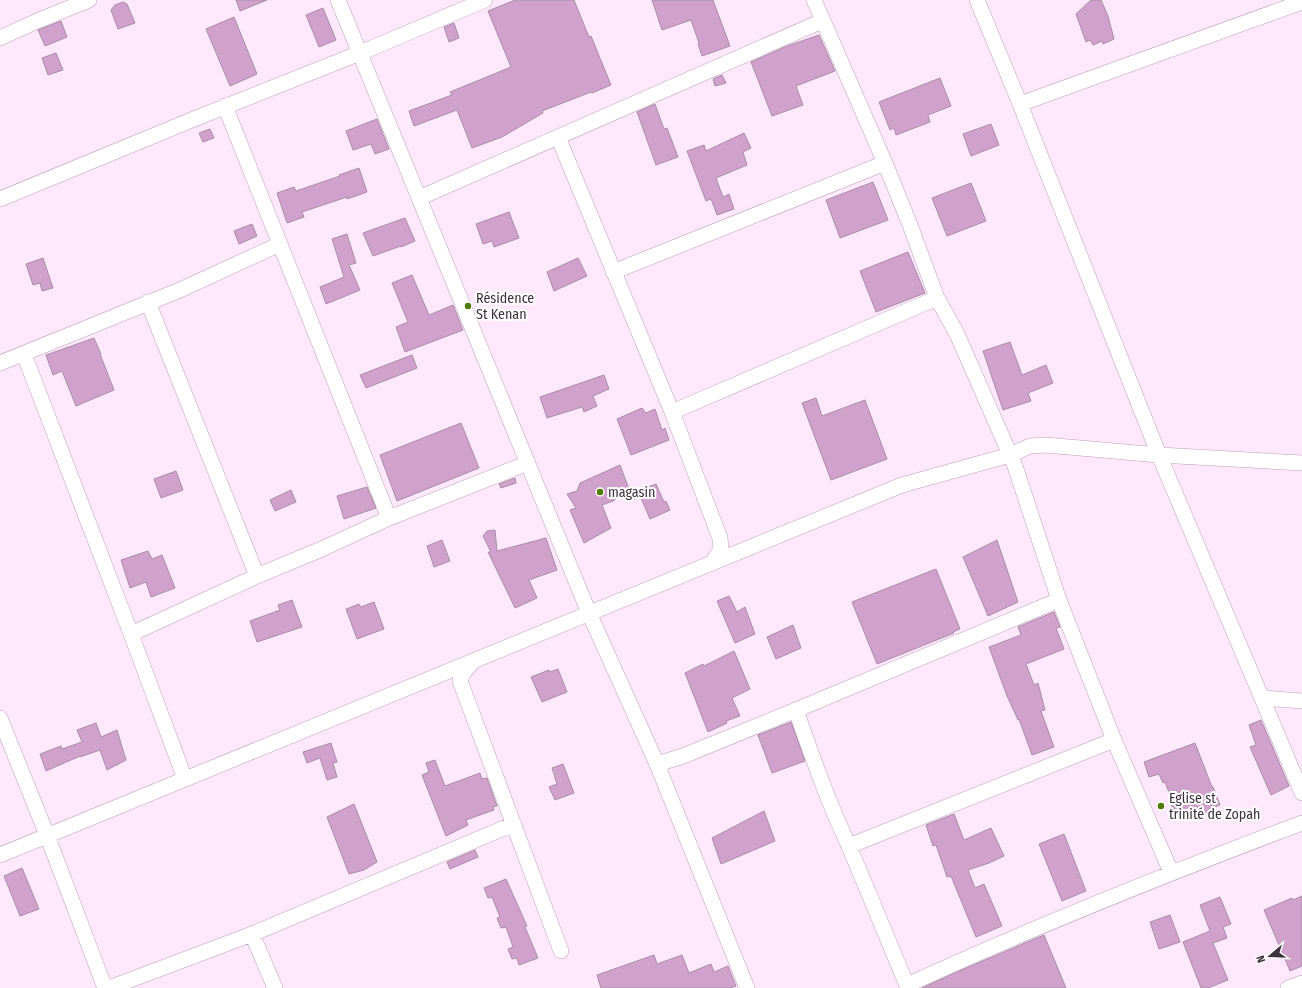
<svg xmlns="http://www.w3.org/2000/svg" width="1302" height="988" font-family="'Fira Sans Condensed',sans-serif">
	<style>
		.building { fill: #cfa1cb; stroke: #a98ea7 }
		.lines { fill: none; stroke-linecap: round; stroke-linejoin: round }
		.minor-casing { stroke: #bc9fb9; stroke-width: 16 }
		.minor { stroke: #fff; stroke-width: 15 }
		.poi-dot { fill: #4e7b00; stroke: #fff; stroke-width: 1.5 }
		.labels { text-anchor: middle; stroke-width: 4; stroke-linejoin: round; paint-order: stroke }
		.poi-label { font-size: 14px; fill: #3d313c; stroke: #fff; text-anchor: start }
	</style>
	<rect width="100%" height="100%" fill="#ffe7fc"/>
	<path class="building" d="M236 0H267L240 11Z
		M515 0H574L589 37 591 36 611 85 592 93 591 92 542 111 543 113 502 137 472 148 457 110 414 126 409 111 452 95 450 92 511 67 488 11Z
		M652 0H713L730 46 702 56 698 44 699 43 691 20 662 30Z
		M1091 0H1101L1108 16 1114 39 1103 44 1102 41 1093 45 1090 40 1086 42 1076 14Z
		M123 2 127 4 135 23 118 29 111 10 115 5Z
		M323 8 336 40 319 47 306 15Z
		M234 17 257 74 230 86 206 29Z
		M61 21 67 37 45 46 38 30Z
		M454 23 459 38 449 42 444 27Z
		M819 35 835 71 796 86 803 105 772 116 751 62 787 46Z
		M56 53 63 70 48 75 42 58Z
		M722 75 726 83 715 86 713 79Z
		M940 78 951 106 928 115 930 122 896 135 894 128 890 130 879 102Z
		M655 104 664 129 667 128 678 157 656 165 637 112Z
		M377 119 389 149 375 154 371 144 353 150 346 131Z
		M991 124 999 145 971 156 963 134Z
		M210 129 214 138 203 142 199 133Z
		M744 133 751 148 743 152 747 165 716 178 723 197 729 194 734 209 717 215 711 199 706 201 687 151 704 145 706 151Z
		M359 168 367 192 347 199V197L302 212 304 217 287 223 277 193 294 187 296 191 340 176 339 175Z
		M873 182 888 220 840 238 826 200Z
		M971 183 986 221 947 236 932 198Z
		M509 212 519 238 494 247 492 241 483 244 476 224Z
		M405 218 415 241 401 247V246L373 256 363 233Z
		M252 224 257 236 239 244 234 231Z
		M347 234 356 263 349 265 360 290 326 304 320 287 344 277 332 239Z
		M908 252 925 293 876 312 860 271Z
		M43 258 53 288 42 291 40 283 33 285 26 264Z
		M578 258 587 276 554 291 547 272Z
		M412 275 429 315 453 305 463 330 405 352 396 327 408 322 392 283Z
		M94 338 101 354H100L114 390 76 406 62 371 53 375 46 355Z
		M1010 342 1022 375 1046 365 1053 383 1028 393 1031 401 1003 410 983 351Z
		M412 355 417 368 366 388 360 375Z
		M604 375 609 389 593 396 597 406 584 412 582 407 547 418 540 397Z
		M816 398 822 416 865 400 887 459 831 480 802 403Z
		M642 408 646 413 655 409 662 430 665 428 669 440 631 455 617 419Z
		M461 423 479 468 397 501 380 455Z
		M620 465 629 489 613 501 602 505 611 528 584 543 570 510 576 508 567 494 577 491 580 483Z
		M176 471 183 490 161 498 154 479Z
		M515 478 516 483 501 488 499 484Z
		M656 484 664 502 666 501 670 510 650 519 638 491Z
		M367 487 376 508 344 519 337 496Z
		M291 490 296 502 275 511 270 500Z
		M495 530 497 551 546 538 557 570 529 580 537 598 515 608 488 552H491L483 536 487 531Z
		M442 540 450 561 434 567 427 546Z
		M997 540 1018 602 988 616 963 557Z
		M148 551 152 559 162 555 175 588 151 597 146 582 130 588 121 560Z
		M936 569 960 629 953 632 954 633 877 664 852 602Z
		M729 596 737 612 745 607 755 634 735 643 717 601Z
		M292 600 302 627 257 642 250 621 280 610 278 605Z
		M374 602 384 629 357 639 346 609 359 604 361 607Z
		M1054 612 1060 627 1056 628 1064 649 1026 664 1034 685 1038 683 1045 710 1041 711 1054 747 1032 755 1019 719 1018 720 1007 696 989 647 1021 635 1018 627Z
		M793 625 801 648 776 659 767 637Z
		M734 651 750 689 732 698 740 716 726 721 727 723 708 732 685 673 703 664 704 666Z
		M558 669 567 692 542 702 531 677 549 670 550 672Z
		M1261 720 1289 786 1271 795 1250 747 1256 745 1249 725Z
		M791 722 805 761 772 773 758 735Z
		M96 723 101 737 117 730 126 760 107 770 100 750 80 757V756L46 771 40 754 61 746 62 749 82 742 77 730Z
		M331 743 337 762 333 763 337 777 327 780 320 758 307 763 303 752Z
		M1195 743 1212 787H1213L1220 805 1209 809 1210 811 1188 820 1186 816 1177 819 1171 804 1173 803 1165 782 1163 783 1159 774 1149 777 1144 762Z
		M435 760 445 786 480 773 482 779 487 778 497 806 493 807 494 810 466 820 468 825 446 836 422 775 429 772 426 763Z
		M563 764 574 793 555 800 549 787 557 784 552 768Z
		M354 804 377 862 364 870 349 874 327 817Z
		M764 811 775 841 721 864 712 838Z
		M954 814 964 840 991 828 1004 856 989 863 968 870 975 888 984 884 1002 926 976 937 951 876 947 877 936 845 933 846 926 825Z
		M1064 834 1086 891 1062 901 1039 844Z
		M475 850 478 857 450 869 447 862Z
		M22 868 39 909 20 916 4 876Z
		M506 879 527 926 525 927 538 958 519 965 517 958 512 959 508 949 513 947 506 927 501 928 497 918 500 917 492 897 488 898 484 888Z
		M1302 896V966L1290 971 1264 910 1292 898 1293 900Z
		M1220 897 1231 924 1223 927 1227 938 1213 943 1228 980 1208 988H1201L1183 942 1210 931 1200 905Z
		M1170 915 1180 942 1159 949 1150 922Z
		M1044 935 1066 988H922L959 971Z
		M654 955 657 964 682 955 689 973 711 964 714 972 728 966 736 986 730 988H601L597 975Z"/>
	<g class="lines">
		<g class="minor-casing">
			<path id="minor" d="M338 0 589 613 657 764 747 988
				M814 0 885 163 910 225 937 298 957 334 1015 466 1059 600 1114 740 1171 872
				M977 0 1020 104 1159 455 1302 793
				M0 38 37 21 89 0
				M1020 104 1302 2
				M225 106 389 518
				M558 137 672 412 720 538 721 549 712 563
				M419 198 822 21
				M0 199 194 119 360 53 485 0
				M613 272 885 163
				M148 302 257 576
				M24 354 131 634 185 779
				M0 363 180 290 280 244
				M672 412 937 298
				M131 634 257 576 324 548 389 518 528 463
				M473 662 463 673 460 681 561 951
				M1262 698 1302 701
				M796 710C812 756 828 802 849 846L908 988
				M0 718 47 835 105 988
				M657 764 683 756 796 710 1059 600
				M849 846 1114 740
				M0 855 902 485 1010 455 1030 446 1046 445 1159 455 1302 463
				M252 934 275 988
				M907 985C1036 926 1169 873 1302 823
				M109 988 252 934 514 824
				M1288 988 1302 983"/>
		</g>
		<use href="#minor" class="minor"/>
	</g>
	<g class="poi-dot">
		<circle cx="468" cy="306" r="4"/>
		<circle cx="600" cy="492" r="4"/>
		<circle cx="1161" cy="806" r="4"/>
	</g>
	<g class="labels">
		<g class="poi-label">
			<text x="476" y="303">Résidence<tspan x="476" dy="16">St Kenan</tspan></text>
			<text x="608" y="497">magasin</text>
			<text x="1169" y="803">Eglise st<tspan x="1169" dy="16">trinité de Zopah</tspan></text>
		</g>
	</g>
	<g transform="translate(1270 956) rotate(251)" stroke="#ffffff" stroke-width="3" paint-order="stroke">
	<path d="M0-3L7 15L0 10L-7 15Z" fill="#3d313c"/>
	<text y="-6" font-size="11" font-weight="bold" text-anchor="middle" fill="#3d313c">N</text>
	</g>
</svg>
